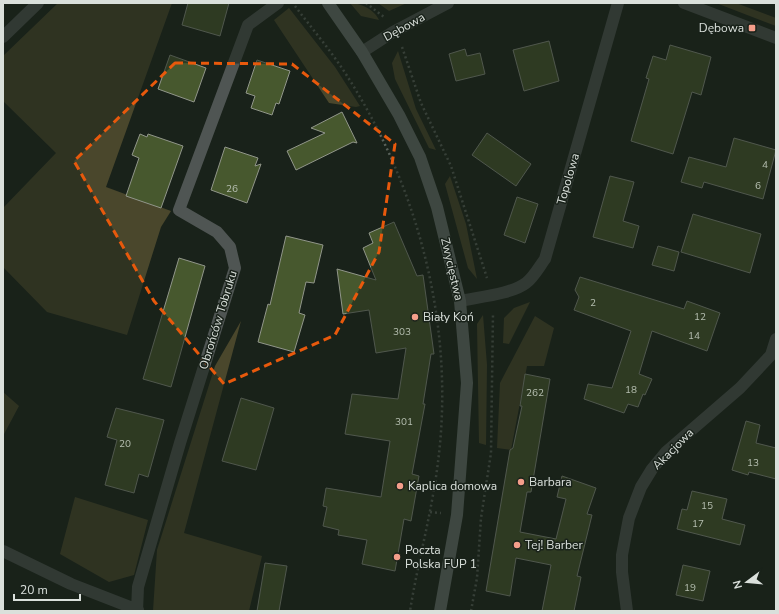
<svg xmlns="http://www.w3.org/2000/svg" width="779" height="614" font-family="'Nunito Sans',sans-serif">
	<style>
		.green { fill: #4a472c }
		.building { fill: #47582e; stroke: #91968a }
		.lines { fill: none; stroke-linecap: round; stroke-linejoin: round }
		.path { stroke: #5a625b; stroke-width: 2.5; stroke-dasharray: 2 3; stroke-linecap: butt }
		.street { stroke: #4f5553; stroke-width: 12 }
		.secondary { stroke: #6a7471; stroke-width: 12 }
		.marked { fill: none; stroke: #e8590c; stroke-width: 3; stroke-dasharray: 8 5; stroke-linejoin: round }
		.poi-dot { fill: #f49e8a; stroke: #19221a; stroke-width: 1.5 }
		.labels { text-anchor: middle; stroke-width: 3; stroke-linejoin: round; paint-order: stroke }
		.number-label { font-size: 10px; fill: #b5beb0 }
		.street-label { font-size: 12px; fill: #dae0db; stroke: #19221a }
		.poi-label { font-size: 12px; fill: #dae0db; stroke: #19221a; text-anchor: start }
	</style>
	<rect width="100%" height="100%" fill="#19221a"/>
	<path class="green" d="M58 3H172L106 187 171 211 161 227 127 335 47 312 3 267V208L56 153 3 101V56Z
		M350 3C361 3 375 10 379 20L361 16Z
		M378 3H407L389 11Z
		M716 3H736L776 18V26Z
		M289 8 335 67 360 106 356 107 329 103 274 20Z
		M398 51 416 109 436 150 429 148 395 79 392 63Z
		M450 176 466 224 477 279 468 268 445 184Z
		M530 302 509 344 503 343 504 318 514 308Z
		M483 315 487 365 486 445 479 443 477 324Z
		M535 316 554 328 544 366H527L511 450 497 448 500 383Z
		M241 321 184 533 262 556 249 611H153L157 550 215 366Z
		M3 392 19 406 3 436Z
		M75 497 148 520 134 575 109 582 60 554Z"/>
	<path class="building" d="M188 3H229L220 36 182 25Z
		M549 41 559 81 524 91 513 50Z
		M670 45 711 57 701 95 692 92 673 154 631 141 649 79 646 78 653 56 666 60Z
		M465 49 467 56 480 53 485 74 456 81 449 54Z
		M170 55 206 68 194 102 158 89Z
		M257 60 290 71 279 104 276 103 272 115 251 108 255 96 246 93Z
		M342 112 357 143 353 142 296 170 287 151 325 133 311 128Z
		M487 133 531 164 516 186 472 155Z
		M140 134 147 137 148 134 183 146 161 208 126 196 139 158 132 155Z
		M734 138 776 150 763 199 704 182 702 188 681 182 689 157 726 167Z
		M225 147 258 158 255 166 261 164 247 203 211 190Z
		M610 176 634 182 623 221 639 226 633 248 593 237Z
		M517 197 538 204 525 243 504 235Z
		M693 214 761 234 750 273 681 252Z
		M394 222 417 276 423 275 434 354H431L423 404H425L412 474 419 476 411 521 404 519 395 571 362 564 367 540 338 535 339 530 323 526 327 507 323 506 326 488 381 497 390 441 345 434 352 394 398 399 406 348 376 353 369 310 343 314 337 269 376 280 363 248 373 243 369 233Z
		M286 236 323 245 314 283 306 282 299 313 305 315 294 352 258 342 268 304 270 305Z
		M658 246 679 252 674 271 652 265Z
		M179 258 205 266 171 387 143 379Z
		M580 277 684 309 687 301 720 313 707 351 652 331 639 374 652 379 645 395 643 394 638 407 628 404 624 413 584 399 588 384 612 388 631 331 574 310 579 297 575 290Z
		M525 374 550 379 531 492H527L520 532 556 539 566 499 557 497 562 476 596 488 587 514 592 515 577 576 581 577 574 611H542L551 565 516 558 510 596 486 591 510 450 513 448 522 406H520Z
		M241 398 274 408 256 470 222 461Z
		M116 408 164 420 148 477 139 474 134 493 105 485 117 440 107 437Z
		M746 421 760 425 756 443 776 448V479L749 472 748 475 732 470Z
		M692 491 727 499 722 519 745 525 740 545 677 529 682 509 687 510Z
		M265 563 287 566 279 611H257Z
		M683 565 710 571 703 601 676 595Z"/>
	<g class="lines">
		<path class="path" d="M366 3 384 17
			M295 6C313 30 333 53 349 79 420 191 455 330 438 462 432 512 418 561 410 611
			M402 47 421 103 451 166 487 278
			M430 512 441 513
			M471 611 477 578 481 518 491 453 493 313"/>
		<path class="street" d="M684 3 776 38
			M3 37 38 3
			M362 52 393 32 448 3
			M460 301C478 297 512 294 526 283 534 277 539 267 545 259L618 3
			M3 551 71 584 138 610
			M137 611 138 587 180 443 235 268 230 247 217 232 179 210 248 25 278 3
			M627 611 622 572V555L629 518 641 487 652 469 666 452 740 388 771 355 776 339"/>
		<path class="secondary" d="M328 3 362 52 399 115 420 157 437 207 460 301 467 383 457 515 440 611"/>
	</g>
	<path d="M0 0H779V614H0ZM175 63 292 64 395 144 379 252 335 335 224 384 154 301 74 161Z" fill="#19221a" fill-opacity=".55" fill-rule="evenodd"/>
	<path class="marked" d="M175 63 292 64 395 144 379 252 335 335 224 384 154 301 74 161Z"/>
	<g class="poi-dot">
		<rect x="748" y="24" width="8" height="8" rx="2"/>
		<circle cx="415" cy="317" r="4"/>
		<circle cx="521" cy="482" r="4"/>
		<circle cx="400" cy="486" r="4"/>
		<circle cx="517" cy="545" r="4"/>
		<circle cx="397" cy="557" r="4"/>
	</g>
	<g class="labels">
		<g class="number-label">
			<text x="765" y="168">4</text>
			<text x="758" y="189">6</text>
			<text x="232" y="192">26</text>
			<text x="593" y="306">2</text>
			<text x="700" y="320">12</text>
			<text x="402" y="335">303</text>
			<text x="694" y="339">14</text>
			<text x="631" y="393">18</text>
			<text x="535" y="396">262</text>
			<text x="404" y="425">301</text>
			<text x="125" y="447">20</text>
			<text x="753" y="466">13</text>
			<text x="707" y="509">15</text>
			<text x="698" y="527">17</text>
			<text x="690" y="591">19</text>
		</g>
		<g class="street-label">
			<text transform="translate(404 27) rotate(-29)" y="4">Dębowa</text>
			<text transform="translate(568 179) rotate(-74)" y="4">Topolowa</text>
			<text transform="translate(452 269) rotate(77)" y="4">Zwycięstwa</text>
			<text transform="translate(218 320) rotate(-73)" y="4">Obrońców Tobruku</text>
			<text transform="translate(673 449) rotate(-45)" y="4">Akacjowa</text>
		</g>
		<g class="poi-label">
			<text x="744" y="32" text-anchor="end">Dębowa</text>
			<text x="423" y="321">Biały Koń</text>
			<text x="529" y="486">Barbara</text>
			<text x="408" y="490">Kaplica domowa</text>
			<text x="525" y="549">Tej! Barber</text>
			<text x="405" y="554">Poczta<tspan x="405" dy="14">Polska FUP 1</tspan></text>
		</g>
	</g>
	<rect width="779" height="614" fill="none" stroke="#dae0db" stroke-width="8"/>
	<g transform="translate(747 582) rotate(254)" stroke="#19221a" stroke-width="3" paint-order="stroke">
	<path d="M0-3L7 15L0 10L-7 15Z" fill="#dae0db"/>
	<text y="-6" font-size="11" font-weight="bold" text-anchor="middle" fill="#dae0db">N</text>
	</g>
	<path d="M14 594v6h66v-6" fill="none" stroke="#dae0db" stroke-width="2"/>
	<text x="20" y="594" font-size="12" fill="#dae0db" stroke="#19221a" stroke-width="3" paint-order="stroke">20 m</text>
</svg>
